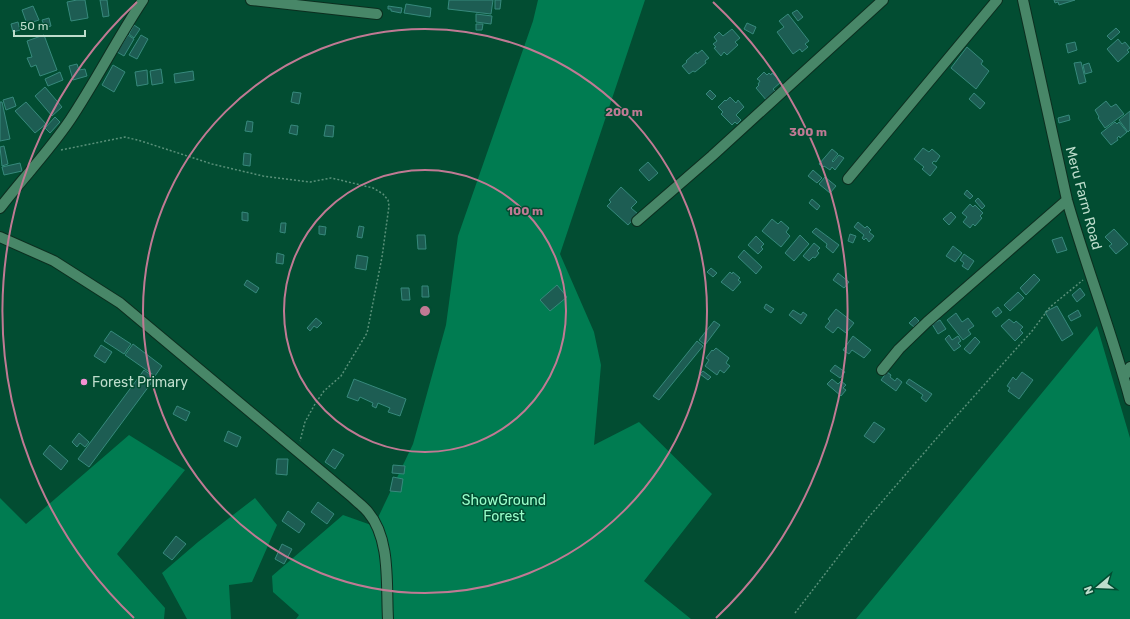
<svg xmlns="http://www.w3.org/2000/svg" width="1130" height="619" font-family="Rubik,sans-serif">
	<style>
		.green { fill: #007c51 }
		.building { fill: #1d5d53; stroke: #37897c }
		.lines { fill: none; stroke-linecap: round; stroke-linejoin: round }
		.minor-casing { stroke: #0c2e1f; stroke-width: 12 }
		.path { stroke: #599079; stroke-width: 1.5; stroke-dasharray: 2 2; stroke-linecap: butt }
		.minor { stroke: #488768; stroke-width: 10 }
		.ring { fill: none; stroke: #c07a94; stroke-width: 2 }
		.poi-dot { fill: #f491d3; stroke: #024d32; stroke-width: 1.5 }
		.labels { text-anchor: middle; stroke-width: 3; stroke-linejoin: round; paint-order: stroke }
		.street-label { font-size: 14px; fill: #beddcc; stroke: #024d32 }
		.poi-label { font-size: 14px; fill: #beddcc; stroke: #024d32; text-anchor: start }
		.park-label { font-size: 14px; fill: #99feca; stroke: #024d32 }
		.centre { fill: #c07a94; stroke: #024d32; stroke-width: 2 }
		.ring-label { font-size: 12px; text-anchor: middle; font-weight: bold; fill: #c07a94; stroke: #024d32; stroke-width: 3; stroke-linejoin: round; paint-order: stroke }
	</style>
	<rect width="100%" height="100%" fill="#024d32"/>
	<path class="green" d="M538 0H645L560 254 594 332 601 365 594 445 639 422 712 494 644 581 691 619H296L299 615 273 592 272 576 343 515 374 526 413 444 446 325 458 236 533 21Z
		M1097 326 1130 438V619H856Z
		M129 435 185 470 117 554 165 608 164 619H0V498L26 524Z
		M255 498 277 525 252 582 229 585 231 619H187L162 573 198 542Z"/>
	<path class="building" d="M77 0H85L88 18 71 21 67 2Z
		M100 0H107L109 16 103 17Z
		M449 0H493L491 14 448 9Z
		M495 0H501L500 9H495Z
		M1054 0H1075L1059 5 1058 2 1055 3Z
		M406 4 431 8 430 17 404 13Z
		M33 6 39 20 27 24 22 10Z
		M388 6 402 8 401 13 391 11V9H388Z
		M797 10 803 17 798 21 792 13Z
		M476 14 492 16 491 24 476 22Z
		M788 14 809 41 805 44 808 47 802 52 800 49 793 54 777 32 784 27 779 21Z
		M49 18 51 26 45 28 42 20Z
		M18 22 20 30 13 32 11 24Z
		M747 23 756 27 753 34 744 29Z
		M476 24H483L482 30H476Z
		M134 25 140 29 134 38 129 34Z
		M1116 28 1120 32 1111 40 1107 36Z
		M732 29 740 38 735 42 738 45 727 55 724 52 721 56 714 48 716 47 713 44 717 41 714 37 719 32 723 36Z
		M44 35 57 70 40 76 36 65 31 67 27 58 32 57 27 41Z
		M128 35 134 39 124 56 117 52Z
		M141 35 148 39 137 59 129 55Z
		M1118 39 1122 44 1125 42 1130 48 1127 50 1129 52 1118 62 1107 49Z
		M1075 42 1077 50 1068 53 1066 44Z
		M967 47 983 61 981 64 989 71 976 89 951 68Z
		M702 50 709 58 705 61 706 63 695 72 693 71 689 74 682 66 687 62 686 61 696 52 697 54Z
		M1081 62 1086 82 1079 84 1074 63Z
		M1089 63 1092 72 1085 74 1083 65Z
		M77 64 79 70 85 69 87 76 73 80 69 66Z
		M113 65 125 72 114 92 102 85Z
		M161 69 163 83 152 85 150 71Z
		M147 70 148 84 137 86 135 72Z
		M193 71 194 80 175 83 174 74Z
		M60 72 63 80 48 86 45 79Z
		M764 72 767 75 769 73 771 75 772 73 781 82 773 89 776 92 767 101 756 88 759 85 758 84 760 81 757 79Z
		M45 87 62 107 52 116 35 96Z
		M710 90 716 96 712 100 706 94Z
		M293 92 301 93 299 104 291 102Z
		M974 93 985 103 980 109 969 99Z
		M13 97 16 106 6 110 3 100Z
		M730 97 736 103 738 100 744 107 736 115 741 120 737 124 735 122 732 125 721 114 723 112 718 107 725 100 726 101Z
		M1106 101 1111 107 1116 104 1124 114 1105 128 1098 118 1099 117 1095 110Z
		M0 102H2L10 139 0 141Z
		M26 102 46 124 35 133 15 111Z
		M1130 111V130L1128 132 1119 120Z
		M1069 115 1070 120 1059 123 1058 118Z
		M55 117 60 122 50 133 45 128Z
		M247 121 253 122 252 132 245 131Z
		M1115 122 1117 124 1119 122 1127 132 1120 138 1119 136 1117 138 1118 140 1111 145 1101 133Z
		M291 125 298 126 297 135 289 133Z
		M326 125 334 126 333 137 324 136Z
		M4 146 8 164 2 166 0 147Z
		M923 148 929 152 932 149 940 156 936 162 934 161 932 163 937 167 930 176 922 169 924 167 914 159Z
		M832 149 838 154 832 161 833 162 839 155 844 158 835 170 832 167 830 170 824 166 823 167 819 164Z
		M244 153 251 154 250 166 243 165Z
		M648 162 658 173 649 181 639 170Z
		M20 163 22 171 4 175 2 167Z
		M813 170 822 178 817 183 808 176Z
		M825 177 836 186 830 193 819 184Z
		M621 187 637 202 631 208 638 214 628 225 607 206 611 202 609 200Z
		M967 190 973 196 970 199 964 194Z
		M978 198 985 206 982 209 975 201Z
		M812 199 820 206 817 210 809 203Z
		M970 204 973 207 975 205 983 213 980 216 982 218 975 226 973 224 970 228 963 222 967 217 962 213Z
		M242 212 248 213V221L242 220Z
		M951 212 956 217 949 225 943 219Z
		M772 219 778 224 781 221 789 228 786 232 790 236 781 247 762 231Z
		M858 222 865 228 867 226 871 230 869 232 874 236 869 242 866 238 864 240 862 238 864 235 854 227Z
		M281 223H286L285 233 280 232Z
		M319 226 326 227 325 235 319 234Z
		M359 226 364 227 362 238 357 237Z
		M816 228 839 245 833 253 826 247 827 244 812 232Z
		M1114 229 1128 244 1116 254 1109 246 1112 244 1105 237Z
		M850 234 856 236 853 243 848 241Z
		M417 235H425L426 249H418Z
		M800 235 809 244 794 261 785 253Z
		M756 236 764 244 761 247 763 249 758 254 748 245Z
		M1062 237 1067 250 1057 253 1052 240Z
		M814 243 820 248 817 251 819 253 815 258 813 257 809 261 803 256Z
		M953 246 962 253 955 262 946 256Z
		M744 250 762 267 756 274 738 257Z
		M277 253 284 255 283 264 276 263Z
		M964 254 974 261 968 270 962 266 964 263 960 260Z
		M357 255 368 257 366 270 355 268Z
		M711 268 717 273 713 277 707 272Z
		M730 272 732 274 733 272 740 278 738 280 741 282 733 291 721 282Z
		M838 273 849 282 844 288 833 280Z
		M1034 274 1040 280 1026 295 1020 288Z
		M247 280 259 288 256 293 244 285Z
		M557 285 567 297 550 311 540 300Z
		M422 286H428L429 297H422Z
		M401 288H409L410 300H402Z
		M1080 288 1085 295 1077 302 1072 295Z
		M1018 292 1024 298 1010 311 1004 305Z
		M766 304 774 309 771 313 764 308Z
		M1057 306 1073 334 1062 341 1045 312Z
		M998 307 1002 312 996 317 992 312Z
		M836 309 854 323 846 333 838 327 833 333 825 327 830 321 828 319Z
		M793 310 801 315 803 312 807 315 801 324 789 315Z
		M1078 310 1081 316 1071 321 1068 316Z
		M956 313 962 322 968 318 974 326 968 330 971 334 963 340 947 320Z
		M915 317 919 321 914 327 909 323Z
		M316 318 322 323 317 328 314 326 310 331 307 328Z
		M1009 319 1014 323 1016 321 1023 327 1020 330 1023 333 1015 341 1001 326Z
		M940 320 946 329 938 334 932 324Z
		M714 321 720 325 705 345 699 340Z
		M111 331 131 344 124 354 104 341Z
		M949 335 952 340 958 336 961 341 958 343 961 346 954 351 945 339Z
		M853 336 871 350 864 358 852 350 849 354 843 350Z
		M975 337 980 342 970 354 964 349Z
		M697 341 703 346 659 400 653 396Z
		M133 344 162 366 155 376 125 355Z
		M101 345 112 352 105 363 94 356Z
		M716 348 729 358 726 363 730 366 724 373 720 370 717 375 705 366 709 360 706 358 712 350 713 351Z
		M835 365 845 372 840 378 830 371Z
		M144 370 155 378 89 467 78 459Z
		M703 371 711 377 708 380 700 374Z
		M887 372 891 375 890 377 895 381 897 378 902 382 896 391 881 380Z
		M1022 372 1033 380 1019 399 1008 391 1010 388 1007 386 1013 377 1016 380Z
		M354 379 406 399 400 416 388 412 390 408 378 403 376 408 372 406 373 403 360 397 358 401 347 397Z
		M832 379 838 384 841 381 846 385 843 388 846 390 841 396 827 384Z
		M909 379 932 394 926 402 921 398 923 395 906 383Z
		M177 406 190 412 186 421 173 414Z
		M874 422 885 429 874 443 864 436Z
		M228 431 241 437 237 447 224 441Z
		M79 433 89 442 85 447 80 443 77 447 72 442Z
		M50 445 68 461 61 470 43 454Z
		M333 449 344 455 335 469 325 462Z
		M277 459H288L287 475 276 474Z
		M393 465 405 466 404 474 392 473Z
		M393 477 403 479 401 492 390 491Z
		M318 502 334 514 327 524 311 512Z
		M288 511 305 524 299 533 282 521Z
		M176 536 186 544 172 560 163 553Z
		M282 544 292 549 284 564 275 559Z"/>
	<g class="lines">
		<g class="minor-casing">
			<path id="minor" d="M251 0 377 14
				M1023 0 1067 200C1086 267 1112 332 1130 400
				M848 179 997 0
				M0 208C23 178 49 151 70 120 96 81 117 39 143 0
				M637 221 712 156 883 0
				M0 237 54 261 120 303 352 497C357 502 363 506 368 512 391 539 386 585 388 619
				M882 370 899 349 927 322 1067 200
				M1124 377 1130 367"/>
		</g>
		<path class="path" d="M61 150 125 137 141 141 212 164 263 176 310 182 331 178 340 180 373 188 383 194 388 200 389 206 382 257 367 333 341 376 324 391 315 404 305 422 300 441
			M795 613 868 518 936 439 1032 331 1050 307 1083 280"/>
		<use href="#minor" class="minor"/>
	</g>
	<g class="ring">
		<circle cx="425" cy="311" r="141"/>
		<circle cx="425" cy="311" r="282"/>
		<path d="M134 618A423 423 0 0 1 137 2M713 2A423 423 0 0 1 716 618"/>
	</g>
	<circle class="poi-dot" cx="84" cy="382" r="4"/>
	<g class="labels">
		<g class="street-label">
			<text transform="translate(1084 198) rotate(75)" y="5">Meru Farm Road</text>
		</g>
		<g class="poi-label">
			<text x="92" y="387">Forest Primary</text>
		</g>
		<g class="park-label">
			<text x="504" y="505">ShowGround<tspan x="504" dy="16">Forest</tspan></text>
		</g>
	</g>
	<circle cx="425" cy="311" r="6" class="centre"/>
	<g class="ring-label">
		<text x="624" y="116">200 m</text>
		<text x="808" y="136">300 m</text>
		<text x="525" y="215">100 m</text>
	</g>
	<g transform="translate(1098 587) rotate(251)" stroke="#024d32" stroke-width="3" paint-order="stroke">
	<path d="M0-3L7 15L0 10L-7 15Z" fill="#beddcc"/>
	<text y="-6" font-size="11" font-weight="bold" text-anchor="middle" fill="#beddcc">N</text>
	</g>
	<path d="M14 30v6h71v-6" fill="none" stroke="#beddcc" stroke-width="2"/>
	<text x="20" y="30" font-size="12" fill="#beddcc" stroke="#024d32" stroke-width="3" paint-order="stroke">50 m</text>
</svg>
